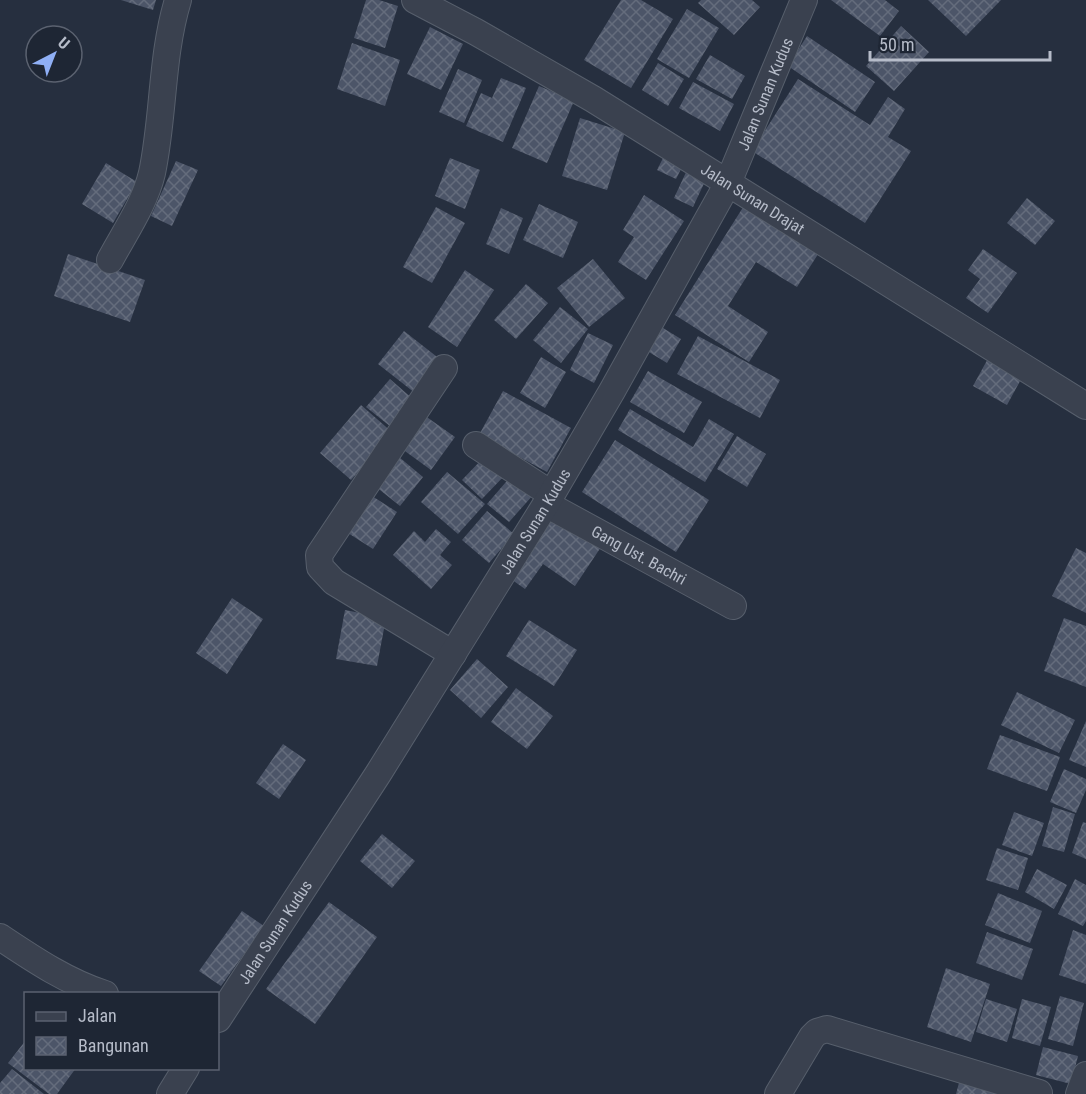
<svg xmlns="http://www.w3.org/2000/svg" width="1086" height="1094" font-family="'Roboto Condensed',sans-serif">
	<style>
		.building { fill: url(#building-cross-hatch) }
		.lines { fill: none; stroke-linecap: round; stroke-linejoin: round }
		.street-casing { stroke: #575f6c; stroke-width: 28 }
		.street { stroke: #3a414f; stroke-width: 26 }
		.labels { text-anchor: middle; stroke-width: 6; stroke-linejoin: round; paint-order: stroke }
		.street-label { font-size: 16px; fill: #b6bcc9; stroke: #1e2634 }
	</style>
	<defs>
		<pattern id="building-cross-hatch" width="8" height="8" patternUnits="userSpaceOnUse" patternTransform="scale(1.5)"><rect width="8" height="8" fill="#4c5568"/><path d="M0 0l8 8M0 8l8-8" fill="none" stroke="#646c7c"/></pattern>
	</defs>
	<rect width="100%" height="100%" fill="#262f3f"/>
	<path class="building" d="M121 0H156L153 10Z
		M366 0H379L398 6 385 48 354 38Z
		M621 0H641L673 19 631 88 584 60Z
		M701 0H752L760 7 734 35 698 3Z
		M831 0H885L899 11 880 36Z
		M928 0H1001L966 36Z
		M687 9 719 28 689 78 657 59Z
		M901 26 929 52 894 91 866 66Z
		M430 27 463 44 441 90 407 74Z
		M807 36 875 82 855 112 788 66Z
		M352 43 400 60 385 106 337 89Z
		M710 55 745 76 732 99 696 79Z
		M658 63 684 79 668 106 642 90Z
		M458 69 482 80 464 123 439 112Z
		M501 78 526 88 503 142 466 126 481 93 492 98Z
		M798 79 870 125 888 97 905 109 888 137 911 151 865 223 752 151Z
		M693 82 734 104 720 131 679 108Z
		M539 86 574 101 547 163 512 148Z
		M580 118 625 132 607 190 562 176Z
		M450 158 480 170 465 209 435 196Z
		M663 158 682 167 676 179 657 170Z
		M176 161 198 170 172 226 151 216Z
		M106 163 137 182 113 223 82 204Z
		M688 168 707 177 693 207 674 198Z
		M644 195 684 221 646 280 618 262 634 237 623 230Z
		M1027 198 1055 221 1035 245 1007 223Z
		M747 201 822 248 797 287 756 262 728 306 768 332 749 362 675 315Z
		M539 204 578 222 563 258 523 240Z
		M436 207 465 223 432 283 403 267Z
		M501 208 523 218 509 254 486 244Z
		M983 249 1017 273 988 313 966 298 980 279 968 270Z
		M68 254 145 280 130 322 54 296Z
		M593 259 625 298 589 327 557 288Z
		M465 270 494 290 457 347 428 327Z
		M526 284 548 303 516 339 494 320Z
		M560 307 588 329 561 363 533 340Z
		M658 325 681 339 667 363 644 349Z
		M404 331 441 360 415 393 378 364Z
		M588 333 613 345 594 383 570 370Z
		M698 336 780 380 760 418 677 374Z
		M991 353 1025 372 1007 405 973 386Z
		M541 357 566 372 545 408 520 393Z
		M648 371 702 402 684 433 630 402Z
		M390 379 414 400 391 427 366 407Z
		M503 391 571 428 547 472 479 435Z
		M361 405 393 433 351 480 320 453Z
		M630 409 693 447 709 419 734 434 705 482 618 430Z
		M421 413 455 437 431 470 398 446Z
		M737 436 766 454 747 487 717 469Z
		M615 440 709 500 676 552 582 492Z
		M486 455 506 474 482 499 462 480Z
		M399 457 423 477 400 506 375 486Z
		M447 472 485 504 458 534 421 502Z
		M512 475 534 494 509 522 487 504Z
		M372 496 397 512 373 549 348 533Z
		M487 511 514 534 489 563 462 540Z
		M551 513 601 547 575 586 543 564 525 589 505 575Z
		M436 529 451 542 440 555 452 565 431 589 393 555 414 531 425 542Z
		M1076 548 1086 553V613L1052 596Z
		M232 598 263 619 227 674 196 653Z
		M345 610 386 618 377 666 336 659Z
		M1064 618 1086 626V687L1044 671Z
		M529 620 577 650 554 686 506 656Z
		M477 659 508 687 481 718 450 690Z
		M516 688 553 716 527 749 491 722Z
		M1017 692 1075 720 1059 753 1001 725Z
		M1086 721V767L1069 760Z
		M1000 735 1060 757 1047 791 987 769Z
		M283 744 306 760 279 799 256 783Z
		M1064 769 1086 779V790L1076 813 1050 802Z
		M1053 807 1075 814 1064 852 1042 846Z
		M1014 812 1044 823 1032 856 1002 845Z
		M1083 822 1086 823V859L1072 853Z
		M382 834 415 861 392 888 360 861Z
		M997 848 1028 858 1018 890 986 880Z
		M1037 869 1067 885 1054 909 1025 892Z
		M1075 879 1086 885V921L1083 926 1058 914Z
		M998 893 1042 911 1030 943 985 925Z
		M329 902 377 937 315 1024 266 989Z
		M242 911 264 926 221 986 199 971Z
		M1073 930 1086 935V984L1059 975Z
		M987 932 1033 949 1022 980 976 963Z
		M946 968 990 984 971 1042 927 1027Z
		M1060 996 1084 1003 1073 1046 1048 1039Z
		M986 999 1017 1009 1007 1042 976 1032Z
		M1022 999 1051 1007 1040 1046 1012 1038Z
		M26 1040V1068H76L57 1094H49L8 1063Z
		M1043 1047 1078 1056 1071 1084 1036 1075Z
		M12 1069 44 1094H0V1083Z
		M960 1079 1019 1094H956Z"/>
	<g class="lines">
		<g class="street-casing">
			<g id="street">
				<path id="s1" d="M415 0 476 32 593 99 1086 406"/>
				<path d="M110 260C125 232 145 203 152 173 164 116 161 56 178 0"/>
				<path d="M444 368 319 555 320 567 334 582 453 654"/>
				<path d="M476 445 551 494"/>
				<path id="s2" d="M546 504 733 606"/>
				<path d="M0 937C33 959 67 982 105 994"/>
				<path id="s3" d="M218 1019 378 774 546 504 612 391 728 183 804 0"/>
				<path d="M170 1094 186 1068"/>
				<path d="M778 1094 812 1037 817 1032 827 1029 1039 1093"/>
				<path d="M1079 1094 1086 1075"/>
			</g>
		</g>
		<use href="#street" class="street"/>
	</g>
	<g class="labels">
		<g class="street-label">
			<text dy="6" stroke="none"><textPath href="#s3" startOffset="1076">Jalan Sunan Kudus</textPath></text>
			<text dy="6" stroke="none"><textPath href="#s1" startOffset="392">Jalan Sunan Drajat</textPath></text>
			<text dy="6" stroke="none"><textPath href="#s3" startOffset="590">Jalan Sunan Kudus</textPath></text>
			<text dy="6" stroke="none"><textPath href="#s2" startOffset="106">Gang Ust. Bachri</textPath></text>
			<text dy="6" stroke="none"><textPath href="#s3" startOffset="104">Jalan Sunan Kudus</textPath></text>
		</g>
	</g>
	<rect x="24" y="992" width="195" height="78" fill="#1e2634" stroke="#5b6270" stroke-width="1.5"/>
	<rect x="36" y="1012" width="30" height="9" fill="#3a414f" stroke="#5b6270" stroke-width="1.5"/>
	<text x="78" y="1022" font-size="18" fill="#b6bcc9">Jalan</text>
	<rect x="36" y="1037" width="30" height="18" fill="url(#building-cross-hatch)" stroke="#5b6270" stroke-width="1.5"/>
	<text x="78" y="1052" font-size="18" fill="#b6bcc9">Bangunan</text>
	<g transform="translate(54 54) rotate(42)"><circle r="28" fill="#1e2634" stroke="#5b6270" stroke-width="1.5"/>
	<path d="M0-4.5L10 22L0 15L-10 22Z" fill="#8faff5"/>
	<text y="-9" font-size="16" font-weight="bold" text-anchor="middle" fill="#b6bcc9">U</text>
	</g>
	<path d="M870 51v9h180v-9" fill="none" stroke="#b6bcc9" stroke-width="3"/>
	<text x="879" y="51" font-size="18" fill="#b6bcc9" stroke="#1e2634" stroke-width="4.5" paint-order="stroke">50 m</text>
</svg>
